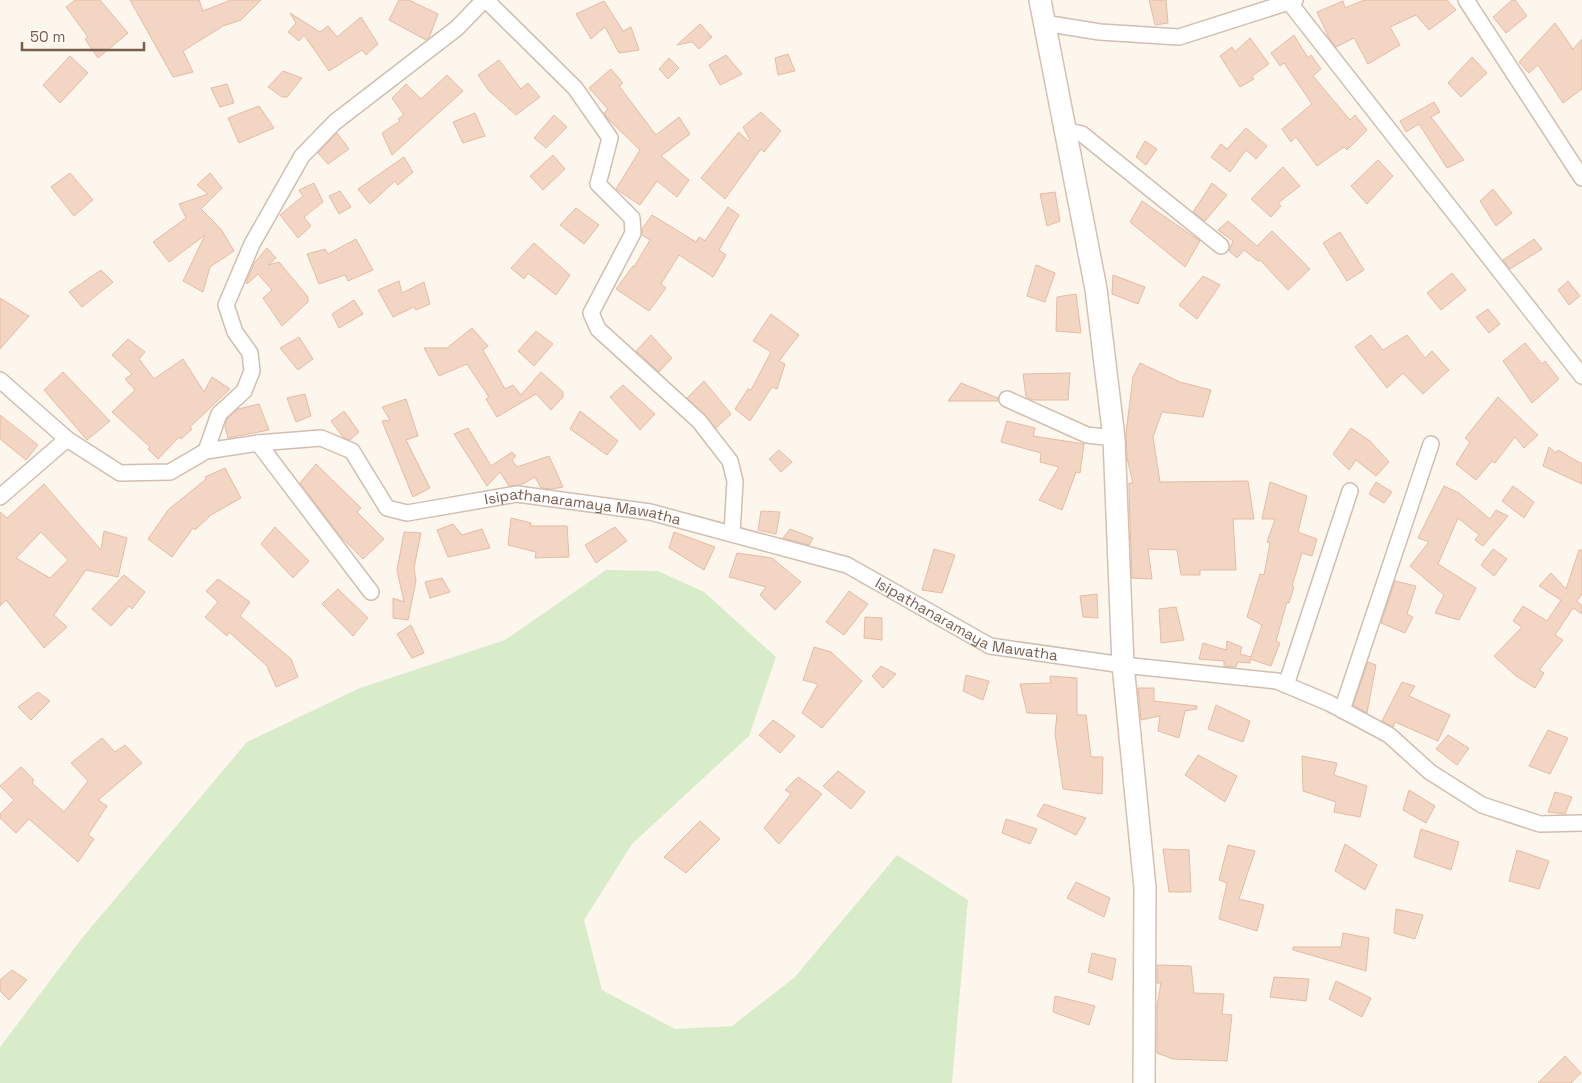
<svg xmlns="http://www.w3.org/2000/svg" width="1582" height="1083" font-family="'Space Grotesk',sans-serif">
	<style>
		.green { fill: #d8ecc9 }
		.building { fill: #f3d5c3; stroke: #e6bba3; fill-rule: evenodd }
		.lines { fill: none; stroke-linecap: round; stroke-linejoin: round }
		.street-casing { stroke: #d1beb0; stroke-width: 18 }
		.secondary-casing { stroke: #d6c0b0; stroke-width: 24 }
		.street { stroke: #fff; stroke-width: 15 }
		.secondary { stroke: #fff; stroke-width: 21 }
		.labels { text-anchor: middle; stroke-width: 4; stroke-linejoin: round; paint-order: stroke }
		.street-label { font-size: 15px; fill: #7a5c4d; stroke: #fffaf3 }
	</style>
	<rect width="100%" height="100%" fill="#fdf6ec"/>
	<path class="green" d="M606 570 658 571 704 592 776 657 749 736 632 844 584 920 602 990 675 1029 732 1026 795 977 897 855 968 900 952 1083H0V1047L83 937 247 742 360 688 505 640Z"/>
	<path class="building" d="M75 0H100L128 33 98 58 85 39 88 37 66 7Z
		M130 0H199L203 11 231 0H261L241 20 223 26 183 51 193 72 173 77Z
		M399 0H409L438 14 429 38 426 40 389 20Z
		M1149 0H1166L1168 23 1155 25Z
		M1364 0H1447L1456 10 1429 30 1416 15 1390 27 1400 45 1368 64 1354 38 1336 47 1329 38 1317 12 1343 1 1345 8Z
		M1512 0H1515L1527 16 1506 33 1493 17Z
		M604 1 623 31 631 27 639 50 619 53 605 27 591 39 576 14Z
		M290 13 320 32 328 26 337 37 361 17 378 44 366 55 362 50 329 71 304 35 299 41 288 32 296 23Z
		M1555 23 1573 49 1582 39V89L1563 103 1538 65 1529 73 1519 62Z
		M700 24 712 37 699 49 692 42 677 45Z
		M1294 35 1308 58 1311 55 1321 69 1313 76 1350 120 1355 115 1367 130 1347 150 1344 147 1317 166 1296 137 1291 142 1282 129 1312 104 1284 63 1280 66 1271 53Z
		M1250 38 1269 64 1252 76 1254 79 1240 87 1220 56 1232 47 1235 52Z
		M788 54 795 71 778 75 775 58Z
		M726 55 742 74 720 85 709 65Z
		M70 56 88 73 60 103 43 85Z
		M1472 57 1487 73 1461 97 1448 83Z
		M669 58 679 68 668 79 659 69Z
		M499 60 521 89 528 83 540 97 516 115 489 91 478 75Z
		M611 69 623 83 619 86 656 135 679 117 690 134 661 156 689 180 677 197 657 181 640 205 616 189 640 150 607 118 604 113 608 109 589 88Z
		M283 71 302 78 287 97H282L268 87Z
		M447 75 463 91 392 155 382 133 400 121 398 119 404 115 392 98 406 84 421 99Z
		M227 84 234 103 220 107 211 88Z
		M1434 102 1440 112 1431 117 1464 160 1447 168 1419 124 1406 132 1400 121Z
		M259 106 274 128 239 143 228 118Z
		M761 112 781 131 764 152 761 149 725 199 701 178 739 132 748 141 750 140 743 127Z
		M475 113 485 136 463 143 453 122Z
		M554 115 567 127 546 148 534 138Z
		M1246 128 1267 146 1256 159 1246 150 1230 172 1211 157 1221 144 1227 149Z
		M337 133 349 149 328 164 318 153Z
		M1145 141 1157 149 1146 165 1136 157Z
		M553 155 565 169 543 190 530 176Z
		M404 157 413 172 398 185 395 181 370 204 358 189Z
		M1378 160 1393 176 1367 204 1351 186Z
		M1283 167 1300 186 1278 203 1281 206 1271 217 1251 199Z
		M70 173 93 200 74 216 51 187Z
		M210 173 222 188 201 209 221 229 234 251 210 267 203 292 183 281 205 235 169 262 153 242 186 218 179 204 208 194 197 185Z
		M314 183 323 202 304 217 311 226 298 238 280 215 303 196 299 190Z
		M1212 183 1227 195 1205 221 1193 212Z
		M1493 189 1512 213 1496 226 1480 201Z
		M340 191 351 207 339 214 329 196Z
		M1055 192 1060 221 1047 226 1040 194Z
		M1142 201 1200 241 1185 267 1130 222Z
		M728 207 739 215 719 250 726 255 713 277 679 255 661 284 666 288 649 311 616 289 633 266 634 267 650 240 642 235V229L652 215 696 242 699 237 705 241Z
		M576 208 599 225 584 244 560 225Z
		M1228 221 1257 246 1272 231 1310 269 1288 290 1260 260 1258 261 1244 250 1237 258 1229 251 1233 241 1218 230Z
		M1340 232 1364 270 1347 281 1323 243Z
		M356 239 373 270 348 281 345 275 319 284 307 254 325 249 328 254Z
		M1534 239 1542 249 1510 269 1503 260Z
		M534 243 570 275 556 295 528 273 524 279 511 268Z
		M267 248 276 258 268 265 279 262 308 297V302L282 326 263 298 272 290 258 274 247 284 246 282 255 262Z
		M1036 265 1055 273 1045 302 1027 296Z
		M101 270 113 282 82 307 69 292Z
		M1452 273 1466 290 1441 310 1427 293Z
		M1113 275 1145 287 1138 304 1112 294Z
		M1203 276 1220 285 1197 319 1179 305Z
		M399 281 402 293 424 282 430 304 416 310 414 307 393 317 378 290Z
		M1568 281 1580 296 1569 305 1558 290Z
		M1076 294 1081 333 1056 331 1057 297Z
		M0 298 29 316 0 349Z
		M354 300 363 314 339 328 332 314Z
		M1488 309 1500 324 1489 333 1476 317Z
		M771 314 799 335 779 361 785 364 777 389 772 387 750 421 735 409 748 389 751 390 771 352 753 341Z
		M472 328 488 346 483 350 505 389 513 385 521 395 541 372 563 392V397L551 410 536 394 497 417 486 399 489 397 467 364 439 376 424 348H447Z
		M536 331 553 344 534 366 518 351Z
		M651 335 672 358 659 372 636 351Z
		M1371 335 1383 350 1407 335 1425 358 1432 351 1449 370 1423 394 1403 373 1387 388 1355 347Z
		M299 337 313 359 298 370 280 348Z
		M128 339 145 352 139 359 154 379 183 359 204 392 212 377 230 389 190 427 192 429 181 439 179 437 158 459 148 449 150 447 112 412 135 390 125 379 132 374 112 355Z
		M1525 343 1542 364 1545 361 1559 379 1532 403 1503 361Z
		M1140 363 1180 382 1211 390 1203 417 1162 412 1153 437 1160 482 1248 481 1254 519H1233L1236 570H1200V575H1181L1177 550 1148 549 1152 579 1132 578 1129 491V483H1133L1127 458 1126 433 1133 377Z
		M63 372 110 421 87 440 44 390Z
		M1070 373 1068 400H1033L1026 397 1023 374Z
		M704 381 731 414 716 428 687 398Z
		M961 383 998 398V401H948Z
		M623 385 655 414 640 430 610 397Z
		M305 394 311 416 296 422 287 398Z
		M1498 397 1538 435 1524 448 1515 437 1495 463 1492 461 1476 480 1456 464 1470 442 1465 438Z
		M406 399 418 436 406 440 430 488 413 497 382 421 390 420 382 407Z
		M259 404 269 430 228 438 225 427 227 419 238 409Z
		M344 411 359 432 350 440 343 437 331 421Z
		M580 411 618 441 607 455 570 429Z
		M0 415 38 445 26 460 0 439Z
		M1007 421 1035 428 1033 436 1084 444 1080 473 1076 472 1062 510 1039 500 1059 467 1040 462 1041 453 1001 442Z
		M468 428 491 466 512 452 516 456 512 460 517 467 549 456 563 487 553 489 541 488 535 477 521 485 509 486 500 472 487 486 454 434Z
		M1351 428 1370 441 1389 462 1376 476 1356 460 1349 470 1333 454Z
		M1549 447 1556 453 1558 450 1582 464V484L1543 466Z
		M779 450 792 462 781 472 769 459Z
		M316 464 361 508 357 512 384 539 363 559 341 537 300 483Z
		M225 468 241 498 211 515 195 530 193 528 172 557 148 539 168 510 206 479 205 477Z
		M1270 482 1307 496 1298 532 1317 539 1312 556 1302 553 1292 586 1294 587 1289 603 1287 602 1276 641 1280 643 1271 666 1250 659V663L1238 662 1236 667 1224 666V661L1199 659 1203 643 1226 650 1227 641 1242 647 1240 654 1251 657 1262 625 1247 617 1260 574 1264 575 1270 543 1267 542 1275 519H1262Z
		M1376 482 1392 492 1384 503 1369 494Z
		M44 484 101 550 104 531 127 538 118 577 86 570 54 615 67 627 44 648 6 600 0 606V512L7 518ZM41 532 68 560 50 578 16 558Z
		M1444 486 1459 493 1490 519 1496 510 1508 516 1483 546 1475 540 1479 535 1458 518 1438 564 1476 588 1459 620 1435 613 1444 595 1410 566 1429 542 1418 538Z
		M1513 486 1534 502 1524 518 1502 501Z
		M761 511 780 512 776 534 758 530Z
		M511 518 531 523 530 526H567L569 557 535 558 536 552 508 545Z
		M453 524 462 535 482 529 490 548 448 557 437 530Z
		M275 527 309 561 293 578 261 544Z
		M615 527 627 541 596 563 585 545Z
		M790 529 813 538 809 545 783 538Z
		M404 532 421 533 414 568 416 581 408 620 393 618V598L404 602 397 570Z
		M674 532 715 547 704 570 669 548Z
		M934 549 955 555 942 593 922 590Z
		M1493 549 1507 559 1494 576 1481 565Z
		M1579 550H1582V594L1577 601 1582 606V614L1573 608 1555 635 1563 640 1539 670 1544 673 1535 688 1516 676 1494 656 1522 627 1513 621 1523 606 1547 621 1561 600 1539 586 1551 573 1566 589Z
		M737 553 772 558 801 582 775 610 760 595 766 587 729 577Z
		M124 575 145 592 132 609 129 606 111 626 92 609Z
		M442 578 450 592 430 598 425 582Z
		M218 579 250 602 240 616 291 659 298 677 276 687 267 666 229 632 227 636 205 617 218 602 206 591Z
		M1395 581 1416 586 1407 614 1413 617 1405 633 1381 623Z
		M338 589 368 618 353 636 322 604Z
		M849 591 868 604 844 635 826 622Z
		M1097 594 1098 618 1083 617 1080 596Z
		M1176 607 1184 640 1161 643 1159 609Z
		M865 617 882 618V640L864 638Z
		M411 625 424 653 412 658 397 634Z
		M814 647 831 652 862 681 822 728 802 713 818 684 803 680Z
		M1368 662 1376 665 1367 713 1353 705Z
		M881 666 896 674 883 688 872 676Z
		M966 675 989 681 983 700 963 691Z
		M1050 676 1077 678V715H1086L1091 757H1103L1102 794 1063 789 1055 734 1057 714 1027 713 1020 684 1051 683Z
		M1402 682 1415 686 1409 696 1450 715 1438 741 1395 722 1393 727 1382 721Z
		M1138 688H1154V701L1197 706V709L1185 711 1179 738 1158 731 1160 716 1141 720Z
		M38 692 50 701 31 720 18 707Z
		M1216 705 1250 721 1243 742 1208 729Z
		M773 720 795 736 780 753 759 735Z
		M1548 730 1568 738 1550 774 1529 766Z
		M1448 735 1469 748 1457 765 1436 749Z
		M102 738 115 752 125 745 142 763 98 800 107 806 88 835 94 839 78 862 29 819 16 833 0 818V814L14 800 0 786 21 767 34 780 32 783 64 812 88 781 71 763Z
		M1198 755 1237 776 1225 802 1185 775Z
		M1302 756 1337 763 1334 775 1367 786 1360 817 1334 812 1336 802 1303 791Z
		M838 771 865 792 851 809 823 786Z
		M798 777 822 794 779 844 764 828 791 794 785 790Z
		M1409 790 1435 806 1426 823 1403 810Z
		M1555 792 1572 797 1565 814 1548 812Z
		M1044 804 1086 818 1076 835 1037 816Z
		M1006 819 1037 829 1030 844 1002 833Z
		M700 821 720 839 686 873 664 857Z
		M1421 829 1459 842 1451 870 1414 857Z
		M1345 844 1377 865 1365 890 1335 871Z
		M1228 845 1255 851 1239 899 1264 905 1257 931 1219 919 1227 883 1219 880Z
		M1163 849 1189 850 1191 892H1169Z
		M1517 850 1549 861 1539 889 1509 881Z
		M1076 882 1110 898 1104 917 1067 898Z
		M1396 909 1423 915 1415 939 1394 933Z
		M1343 933 1369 938 1366 971 1293 950V947H1341Z
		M1092 953 1116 959 1112 980 1088 972Z
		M1157 965 1191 966 1194 993 1224 994 1222 1014 1232 1015 1227 1061 1173 1059 1157 1053V1006L1161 983H1157Z
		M12 970 27 980 9 1000 0 991V980Z
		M1274 977 1309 979 1306 1001 1270 997Z
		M1336 981 1371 998 1362 1017 1329 999Z
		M1055 996 1095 1006 1089 1025 1053 1012Z
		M1565 1056 1581 1073 1571 1083H1538Z"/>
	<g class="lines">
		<g class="street-casing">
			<g id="street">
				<path d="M486 0 575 88 610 138 598 184 632 218 633 233 591 313 598 329 699 421 730 461 735 481 732 534"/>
				<path d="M1466 0 1582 178"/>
				<path d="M1289 2 1582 376"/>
				<path d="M1044 23 1100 32 1179 37 1295 0"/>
				<path d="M1065 130 1082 134 1221 246"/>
				<path id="s1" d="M0 380 67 439 120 473 170 472 206 451 258 443 321 438 352 451 387 508 407 513 517 494 650 512 847 565 990 646 1123 665 1277 681 1329 703 1389 735 1430 772 1482 805 1540 824 1582 823"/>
				<path d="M1007 399 1087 435 1114 438"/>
				<path d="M258 443 371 592"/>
				<path d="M206 451 219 414 244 391 252 371 250 353 235 332 226 305 252 244 302 156 335 122 457 28 484 0"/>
				<path d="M0 497 67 439"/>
				<path d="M1286 685 1350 491"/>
				<path d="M1342 710 1431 444"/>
			</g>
		</g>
		<g class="secondary-casing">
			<path id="secondary" d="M1040 0 1096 289 1114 438 1123 665 1145 888 1144 1083"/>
		</g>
		<use href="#street" class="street"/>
		<use href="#secondary" class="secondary"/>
	</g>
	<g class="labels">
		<g class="street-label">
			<text dy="5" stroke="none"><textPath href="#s1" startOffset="659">Isipathanaramaya Mawatha</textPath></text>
			<text dy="5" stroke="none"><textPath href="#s1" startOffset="1064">Isipathanaramaya Mawatha</textPath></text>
		</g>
	</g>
	<path d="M22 42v8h122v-8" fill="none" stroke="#7a5c4d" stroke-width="2.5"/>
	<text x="30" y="42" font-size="15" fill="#7a5c4d" stroke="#fffaf3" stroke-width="4" paint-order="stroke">50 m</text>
</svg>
